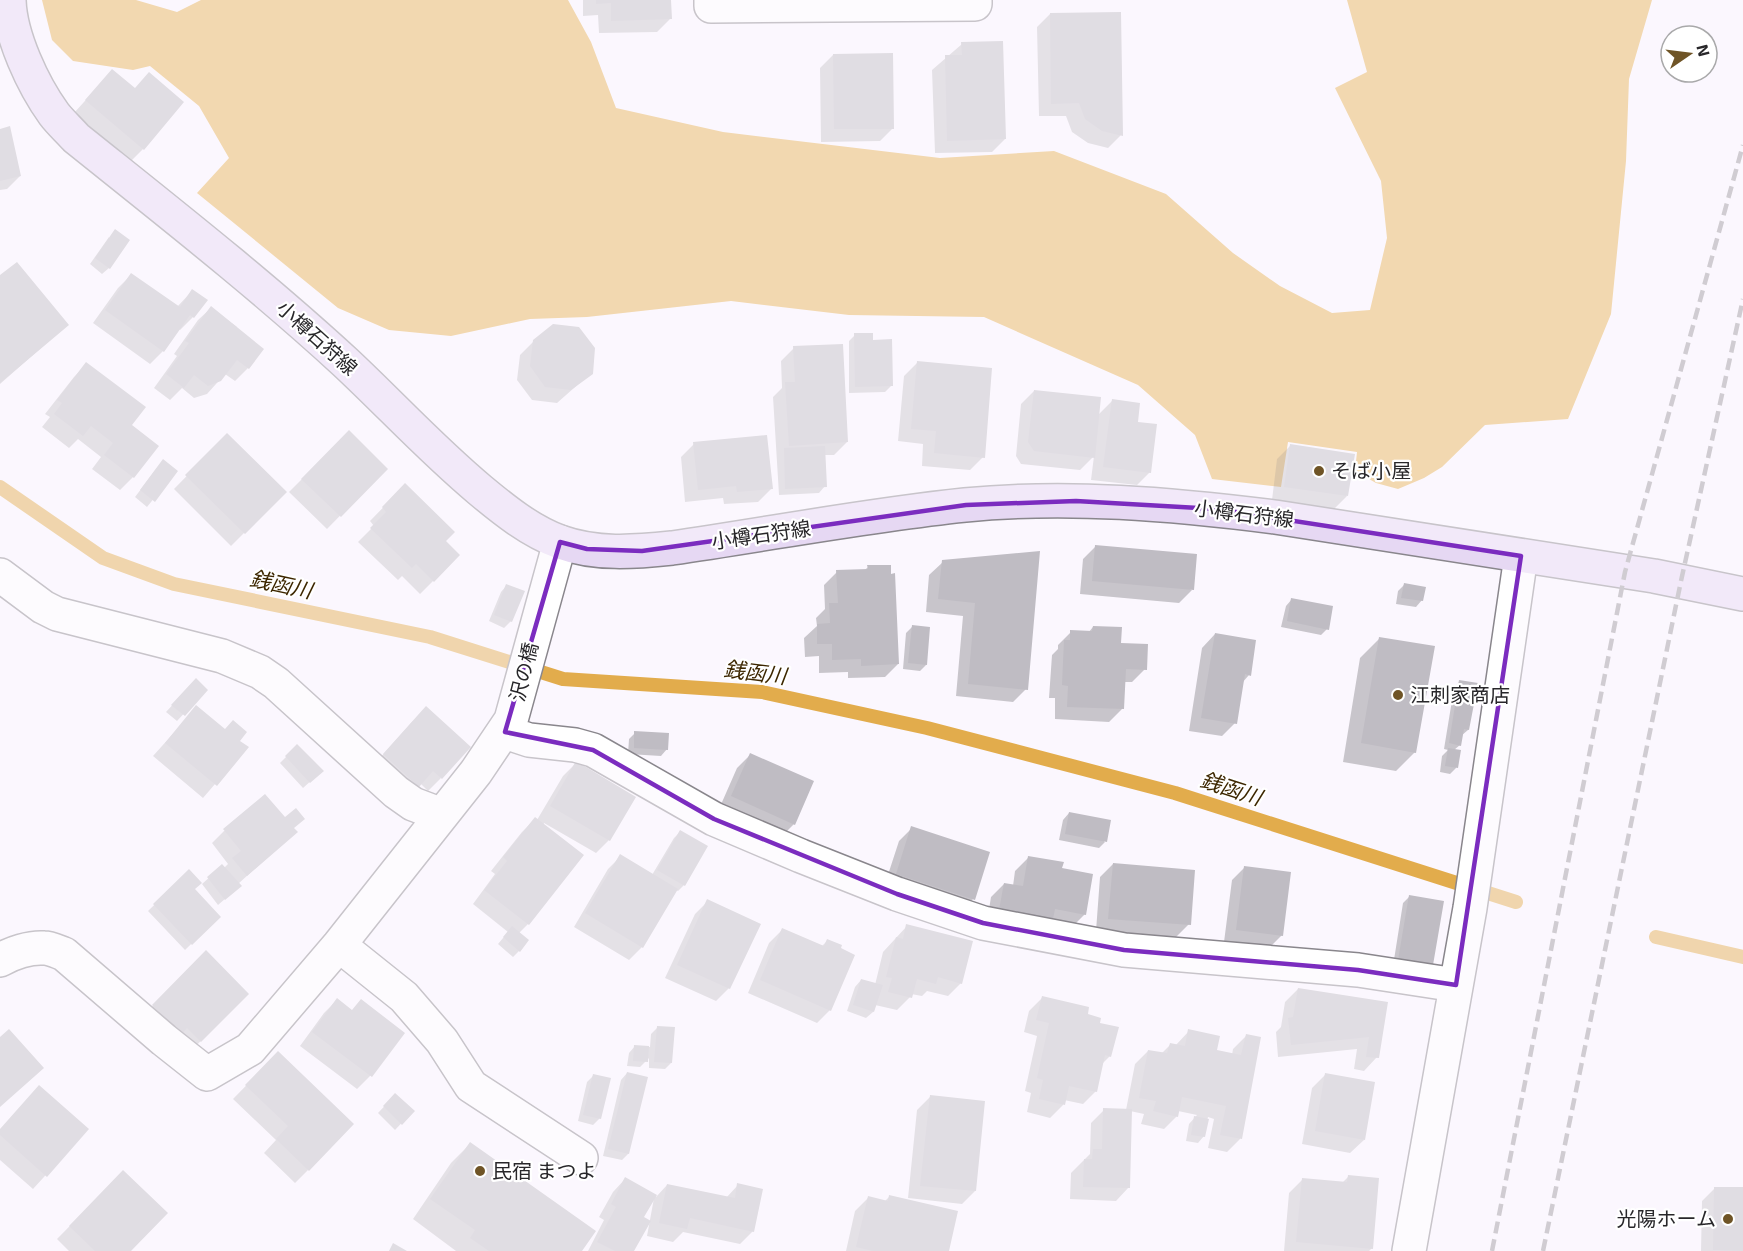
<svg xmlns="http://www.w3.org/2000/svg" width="1743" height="1251" font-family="'Exo 2','Noto Sans JP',sans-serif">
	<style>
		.forest { fill: #e7b152 }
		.shadow { fill: #0003 }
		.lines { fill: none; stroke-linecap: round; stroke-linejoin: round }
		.stream { stroke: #e2ac4c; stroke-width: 14 }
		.building { fill: #bfbcc3 }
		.minor-casing { stroke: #89868c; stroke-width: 36 }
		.secondary-casing { stroke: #89868c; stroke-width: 36 }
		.minor { stroke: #fff; stroke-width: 33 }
		.secondary { stroke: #e6d8f3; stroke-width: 33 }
		.rail { stroke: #9b989d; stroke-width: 4.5; stroke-dasharray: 12 6; stroke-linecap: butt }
		.marked { fill: none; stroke: #7b2cbf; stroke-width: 4.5; stroke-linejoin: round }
		.poi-dot { fill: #6f5426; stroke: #fff; stroke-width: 2 }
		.labels { text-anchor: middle; stroke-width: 4.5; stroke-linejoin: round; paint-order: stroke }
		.street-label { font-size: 20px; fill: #28272a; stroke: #fff }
		.poi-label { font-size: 20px; fill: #28272a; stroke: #fff; text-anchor: start }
		.water-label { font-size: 21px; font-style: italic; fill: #3d2700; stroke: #fff }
	</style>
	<rect width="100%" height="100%" fill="#fbf7fe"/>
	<path class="forest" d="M42 0H136L177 12 201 0H568L591 42 616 108 723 132 940 158 1054 151 1166 194 1233 253 1280 286 1332 313 1370 310 1387 238 1381 181 1335 88 1367 72 1347 0H1652L1629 79 1626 161 1611 314 1568 419 1485 425 1442 467 1424 478 1398 489 1376 483 1355 471 1357 452 1288 442 1281 487 1212 479 1195 435 1138 385 984 317 849 315 731 301 587 317 530 319 451 336 389 330 338 308 197 193 229 158 199 106 150 66 133 70 73 61 52 40Z"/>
	<path class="shadow" d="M583 0H670V19L657 32 599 33 598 15 583 16Z
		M1050 14 1121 135 1108 148 1088 143 1072 132 1066 116H1039L1037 27Z
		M962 44 1005 139 992 152 935 153 932 70Z
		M833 55 893 128 880 141 821 142 820 68Z
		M112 71 134 90 143 149 130 162 74 113Z
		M0 130 20 176 7 189 0 190Z
		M109 237V268L102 274 90 264Z
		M131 275 177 307 192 291 193 317 180 330 179 329 163 351 150 364 93 323 118 288Z
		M0 277 67 325 0 384Z
		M211 308 237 327 235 329 262 349 248 368 235 381 225 374 207 394 194 398 182 388 170 400 154 388 177 356 174 354 198 320Z
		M855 335 872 341 891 386 885 392 849 393V341Z
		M534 341 591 373 557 403 532 400 517 380 520 355Z
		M794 348 847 442 834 455H824L825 486 819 493 779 495 773 397 782 388 781 361Z
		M917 363 983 457 970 470 922 466 923 444 898 441 904 376Z
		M87 364 130 426 133 477 120 490 92 469 101 457 78 439 69 448 42 427 50 417 45 414 74 377Z
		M1034 391 1097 416 1112 401 1136 423 1150 472 1137 485 1091 480 1094 456 1080 470 1021 464 1016 456 1021 404Z
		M349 432 386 469 327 529 289 492Z
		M227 435 285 492 231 546 174 489Z
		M694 444 771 489 758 502 724 504 723 498 685 502 681 457Z
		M1290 446 1347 496 1334 509 1272 500 1277 459Z
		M157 468 176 471 147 507 135 497Z
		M405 485 444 541 433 581 420 594 402 576 398 580 358 542 374 526 370 521Z
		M1096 546 1192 590 1179 603 1080 594 1083 559Z
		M1039 552 1026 689 1013 702 956 696 963 616 926 612 929 575 943 562Z
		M868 567 898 664 885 677 848 678V672L819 673V656L805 657 804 638 817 626 816 618 825 609 824 585 837 572 864 571Z
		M507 585 511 621 504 628 489 621 501 592Z
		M1404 585 1422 600 1416 607 1396 604 1398 591Z
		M1292 599 1327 629 1321 635 1281 627 1286 606Z
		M912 627 926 665 920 671 903 669 906 633Z
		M1093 627 1120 644 1145 669 1132 682H1124L1122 709 1109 722 1055 719V698H1049L1052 655 1058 649V645L1071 632 1088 633Z
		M1215 634 1249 675 1242 683 1235 723 1222 736 1189 731 1202 648Z
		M1379 639 1415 752 1396 771 1343 762 1360 658Z
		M1460 681 1468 730 1461 736 1460 745 1454 750 1456 768 1450 774 1440 772 1442 756 1448 750 1444 749 1454 688Z
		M189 687 206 690 177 721 166 712Z
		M197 707 246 748 203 798 153 756Z
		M413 721 441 778 428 791 420 783 405 798 371 768Z
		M635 733 667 749 661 756 628 754 629 739Z
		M297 746 322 771 303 788 280 763Z
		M750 755 794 824 781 837 719 809 737 768Z
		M576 763 609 840 596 853 544 823 528 924 519 933V951L513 957 498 944 508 932 473 904 495 874 491 871 522 832 535 819 537 820 563 776Z
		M1069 813 1105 842 1099 848 1059 840 1063 820Z
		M912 828 988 853 973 899 960 912 884 887 899 841Z
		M293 829 296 832 238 884 233 892 218 905 202 884 222 866 224 868 228 864 212 843 224 831Z
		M680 832 684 885 678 891 676 890 642 947 629 960 574 927 608 869 621 856 652 875 674 838Z
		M1028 858 1061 869 1085 914 1072 927 987 922 991 897 1004 884 1013 886 1015 871Z
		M1113 864 1189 924 1176 937 1096 931 1100 877Z
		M1245 867 1282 935 1269 948 1224 942 1232 880Z
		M189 871 193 889 219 917 185 950 148 911Z
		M1409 897 1431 965 1393 966 1403 903Z
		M708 901 729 988 716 1001 665 978 695 914Z
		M907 926 961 983 948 996 927 991 922 996 911 994 910 997 897 1010 875 1005 873 1012 866 1018 847 1011 855 987 861 980 875 985 883 952Z
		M782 930 821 947 827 941 830 1010 817 1023 748 993 769 943Z
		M206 953 247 994 188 1054 140 1019Z
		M1298 989 1386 1004 1377 1057 1364 1071 1354 1069 1357 1049 1278 1057 1276 1032 1281 1027 1285 1002Z
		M1042 998 1086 1016 1098 1024 1110 1056 1102 1064 1096 1091 1083 1104 1064 1100 1063 1105 1050 1118 1027 1112 1031 1093 1025 1091 1037 1036 1024 1032 1029 1011Z
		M337 1000 351 1011 403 1033 370 1076 357 1089 300 1046 324 1013Z
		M657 1028 671 1063 665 1069 649 1068V1058L640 1067 627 1066 629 1053 635 1046 650 1047 651 1034Z
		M1189 1031 1215 1051 1232 1055 1233 1049 1246 1036 1240 1139 1227 1152 1208 1148 1214 1119 1208 1117 1204 1136 1198 1143 1186 1141 1189 1124 1197 1115 1178 1111 1177 1116 1164 1129 1141 1124 1144 1114 1130 1111 1129 1187 1116 1201 1070 1199 1071 1173 1090 1154 1091 1123 1104 1110H1126L1135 1064 1148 1051 1161 1054 1170 1045 1175 1046Z
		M278 1053 308 1170 295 1183 264 1153 276 1140 233 1099Z
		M627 1073 628 1154 622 1160 603 1156 621 1080Z
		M1325 1075 1364 1140 1350 1153 1302 1144 1312 1088Z
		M593 1076 600 1118 593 1125 578 1121 587 1082Z
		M395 1095 413 1111 395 1130 378 1113Z
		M930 1097 975 1191 962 1204 908 1198 917 1110Z
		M0 1130H87L33 1189 0 1160Z
		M470 1144 580 1251H456L413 1219 451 1163Z
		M123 1172 129 1251H69L57 1239Z
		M1348 1177 1372 1248 1369 1251H1284L1289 1193 1302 1180 1342 1183Z
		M625 1179 656 1197 667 1185 726 1198 738 1185 753 1231 740 1244 683 1232 673 1242 647 1236 654 1198 642 1218 632 1251H588L604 1220 599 1217 613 1192Z
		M1715 1188 1743 1189V1251H1701L1702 1201Z
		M890 1196 947 1251H846L855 1211 868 1198 884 1202Z"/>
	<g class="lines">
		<path class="stream" d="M0 487 103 558 174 584 430 637 563 679 762 692 927 728 1175 793 1516 902
			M1656 937 1743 957"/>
	</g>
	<path class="building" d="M596 0H671L672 19 611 21V3L596 4Z
		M1121 12 1123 136 1102 131 1085 119 1079 103 1051 104 1050 13Z
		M1003 41 1006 139 947 141 945 55H962L961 42Z
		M893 53 894 129H834L833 54Z
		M112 69 135 88 149 72 184 102 144 150 85 100Z
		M10 126 21 176 0 181V129Z
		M115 229 130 240 110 269 95 258Z
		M17 262 69 325 0 383V275Z
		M131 273 180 307 192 289 208 300 194 318 190 315 164 352 105 310Z
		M211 306 264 349 249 369 237 360 221 381 208 386 194 375 184 388 166 374 189 343 185 341Z
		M553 324 579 327 595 348 593 374 571 390 545 387 530 366 533 340Z
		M854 333H873V340L892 339 893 386 855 387Z
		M843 344 848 442 789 446 785 382H795L793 346Z
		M917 361 992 368 985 458 934 453 936 431 911 429Z
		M86 362 146 407 132 425 159 446 134 478 104 455 113 443 91 426 83 436 54 414 62 403 57 400Z
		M1034 390 1101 397 1095 458 1034 451 1028 442Z
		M1112 399 1140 403 1138 422 1157 424 1151 473 1103 467Z
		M349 430 388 469 341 517 301 479Z
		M227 433 287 492 245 534 185 475Z
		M767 435 773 489 737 492 736 486 698 490 693 442Z
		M1290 444 1355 454 1348 496 1284 487Z
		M825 446 827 487 785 489 784 448Z
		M163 459 178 471 155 502 140 490Z
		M405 483 455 532 446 541 460 555 434 582 416 564 412 568 370 528 386 512 382 507Z
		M1095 545 1197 554 1194 590 1092 581Z
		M1040 551 1028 690 968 684 975 603 938 599 942 560Z
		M867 565H891V574L895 573 899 664 861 666V659L832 660V644H817V624L830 623 829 603H838L836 570 868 569Z
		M1404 583 1426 587 1423 601 1401 598Z
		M506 584 525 591 512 622 494 615Z
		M1291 598 1333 606 1329 630 1287 621Z
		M912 625 930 627 927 665 908 663Z
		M1093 626 1122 627 1121 643 1148 644 1147 670 1126 669 1124 709 1067 707 1068 686 1062 685 1064 640H1070V630L1092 631Z
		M1215 633 1256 640 1251 676 1245 674 1237 724 1201 718Z
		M1379 637 1435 646 1416 753 1361 743Z
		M196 678 208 690 185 716 171 705Z
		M1459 680 1478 683 1469 730 1464 729 1461 746 1449 743Z
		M196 705 225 729 233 720 247 732 240 741 249 747 217 786 165 743Z
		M426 706 471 747 442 779 433 771 419 787 383 754Z
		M634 731 669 733 668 750 634 748Z
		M297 744 324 771 310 783 285 756Z
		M1448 748 1461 750 1458 768 1445 766Z
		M750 753 814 781 795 825 731 796Z
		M576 761 636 797 610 841 550 806Z
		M265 794 285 817 296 808 305 819 294 828 298 832 247 876 232 858 241 851 223 829Z
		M1069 812 1111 820 1107 842 1065 834Z
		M535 817 584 855 529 925 484 890 507 861 503 857Z
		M911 826 990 852 975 900 896 874Z
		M680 830 708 846 685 886 657 870Z
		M620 854 678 889 643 948 585 913Z
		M1028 856 1064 862 1062 868 1093 874 1086 915 1055 909 1053 919 999 910 1004 883 1023 886Z
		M1113 863 1195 870 1191 925 1108 919Z
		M222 864 242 886 225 900 207 877Z
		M1244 866 1291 872 1283 936 1236 930Z
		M189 869 202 883 195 889 221 917 192 945 153 904Z
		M1409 895 1444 901 1433 965 1398 960Z
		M707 899 761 924 730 989 677 965Z
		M906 924 973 941 962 984 938 977 936 984 917 979 912 998 888 992 892 978 886 977 896 937 903 939Z
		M512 926 529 940 520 952 503 937Z
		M782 928 824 946 827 939 842 945 841 948 855 955 831 1011 760 980Z
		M206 950 249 994 201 1042 187 1028 181 1035 152 1005Z
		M861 979 883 985 874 1012 853 1005Z
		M1298 988 1388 1002 1379 1058 1366 1057 1369 1037 1291 1045 1288 1018 1293 1017Z
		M1042 996 1089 1007 1088 1014 1101 1018 1100 1023 1119 1027 1111 1057 1105 1055 1097 1092 1069 1086 1065 1105 1039 1099 1043 1080 1037 1078 1049 1023 1036 1020Z
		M337 998 352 1010 361 999 405 1033 372 1077 312 1032Z
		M657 1026 675 1027 672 1063 654 1062Z
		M9 1029 44 1068 0 1107V1037Z
		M1188 1029 1220 1036 1217 1050 1241 1055 1246 1034 1261 1037 1242 1139 1220 1135 1226 1106 1182 1097 1178 1117 1153 1111 1156 1101 1139 1098 1148 1050 1167 1053 1170 1043 1185 1046Z
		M634 1045 649 1046 648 1062 633 1061Z
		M278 1051 354 1124 309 1171 276 1139 288 1126 245 1085Z
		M627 1072 648 1077 629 1154 608 1149Z
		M1325 1073 1375 1082 1365 1140 1315 1131Z
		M593 1074 611 1078 601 1119 583 1115Z
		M39 1085 89 1129 47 1177 0 1135V1129Z
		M395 1093 415 1111 402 1125 383 1106Z
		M930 1095 985 1101 976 1191 920 1186Z
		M1103 1108 1132 1109 1130 1188 1083 1187 1084 1159H1092L1093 1149H1102Z
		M1194 1116 1209 1119 1205 1137 1191 1135Z
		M470 1142 596 1231 582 1251H489L470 1238 475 1230 430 1199Z
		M123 1170 168 1213 131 1251H95L69 1226Z
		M1348 1175 1379 1178 1373 1249 1296 1242 1302 1178 1347 1182Z
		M625 1177 657 1195 644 1217 651 1221 634 1251H615L597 1242 616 1207 611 1204Z
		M737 1183 763 1189 754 1232 690 1218 687 1229 659 1223 667 1184 735 1198Z
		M1714 1187H1743V1251L1713 1250Z
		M889 1195 958 1211 949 1251H873L856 1247 868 1196 888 1201Z
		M393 1243 407 1251H389Z"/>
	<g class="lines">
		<g class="minor-casing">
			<path id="minor" d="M711 0V6L975 4V0
				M0 575 43 607 57 614 222 656 260 672 276 683 396 792 413 804 442 815
				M505 732 529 740 575 745 593 750 714 819 801 856 897 894 983 923 1124 950 1358 970 1456 985
				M339 945 404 997 442 1041 471 1086 581 1158
				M0 960C12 953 30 947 44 948 51 948 58 952 64 954L164 1040 207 1074 250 1049 339 945 476 772 511 720 560 542
				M1409 1251 1470 908 1521 556"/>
		</g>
		<g class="secondary-casing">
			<path id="secondary" d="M9 0C10 36 33 85 54 114 60 122 69 130 76 138 167 211 259 283 345 362 390 404 432 450 480 490 504 510 530 531 560 542 596 555 634 552 672 548 769 534 868 515 965 505 1068 495 1172 504 1275 517L1654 576 1743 594"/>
		</g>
		<use href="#minor" class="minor"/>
		<use href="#secondary" class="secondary"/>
		<path class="rail" d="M1492 1251 1625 572 1743 145
			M1543 1251 1681 581 1743 299"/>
	</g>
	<path d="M0 0H1743V1251H0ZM1076 501 1216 509 1521 556 1456 985 1358 970 1124 950 983 923 897 894 714 819 593 750 505 732 560 542 587 549 642 551 966 505Z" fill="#fbf7fe" fill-opacity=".55" fill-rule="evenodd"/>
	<path class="marked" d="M1076 501 1216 509 1521 556 1456 985 1358 970 1124 950 983 923 897 894 714 819 593 750 505 732 560 542 587 549 642 551 966 505Z"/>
	<g class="poi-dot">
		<circle cx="1319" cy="471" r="6"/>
		<circle cx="1398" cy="695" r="6"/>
		<circle cx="480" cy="1171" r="6"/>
		<circle cx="1728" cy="1219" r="6"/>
	</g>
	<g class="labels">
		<g class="street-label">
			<text transform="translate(317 338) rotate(42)" y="7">小樽石狩線</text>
			<text transform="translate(1244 514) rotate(7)" y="7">小樽石狩線</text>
			<text transform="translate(761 535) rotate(-8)" y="7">小樽石狩線</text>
			<text transform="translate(524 672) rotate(-76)" y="7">沢の橋</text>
		</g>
		<g class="poi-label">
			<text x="1331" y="478">そば小屋</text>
			<text x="1410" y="702">江刺家商店</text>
			<text x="492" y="1178">民宿 まつよ</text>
			<text x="1716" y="1226" text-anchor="end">光陽ホーム</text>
		</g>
		<g class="water-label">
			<text transform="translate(281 585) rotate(12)" y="7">銭函川</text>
			<text transform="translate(755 673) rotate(7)" y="7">銭函川</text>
			<text transform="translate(1231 789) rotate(18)" y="7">銭函川</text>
		</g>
	</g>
	<g transform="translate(1689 54) rotate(76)"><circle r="28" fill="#ffffff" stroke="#a9a9aa" stroke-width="1.5"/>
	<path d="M0-4.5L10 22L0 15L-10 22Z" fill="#6f5426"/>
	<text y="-9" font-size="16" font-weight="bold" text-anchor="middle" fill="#28272a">N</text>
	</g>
</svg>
